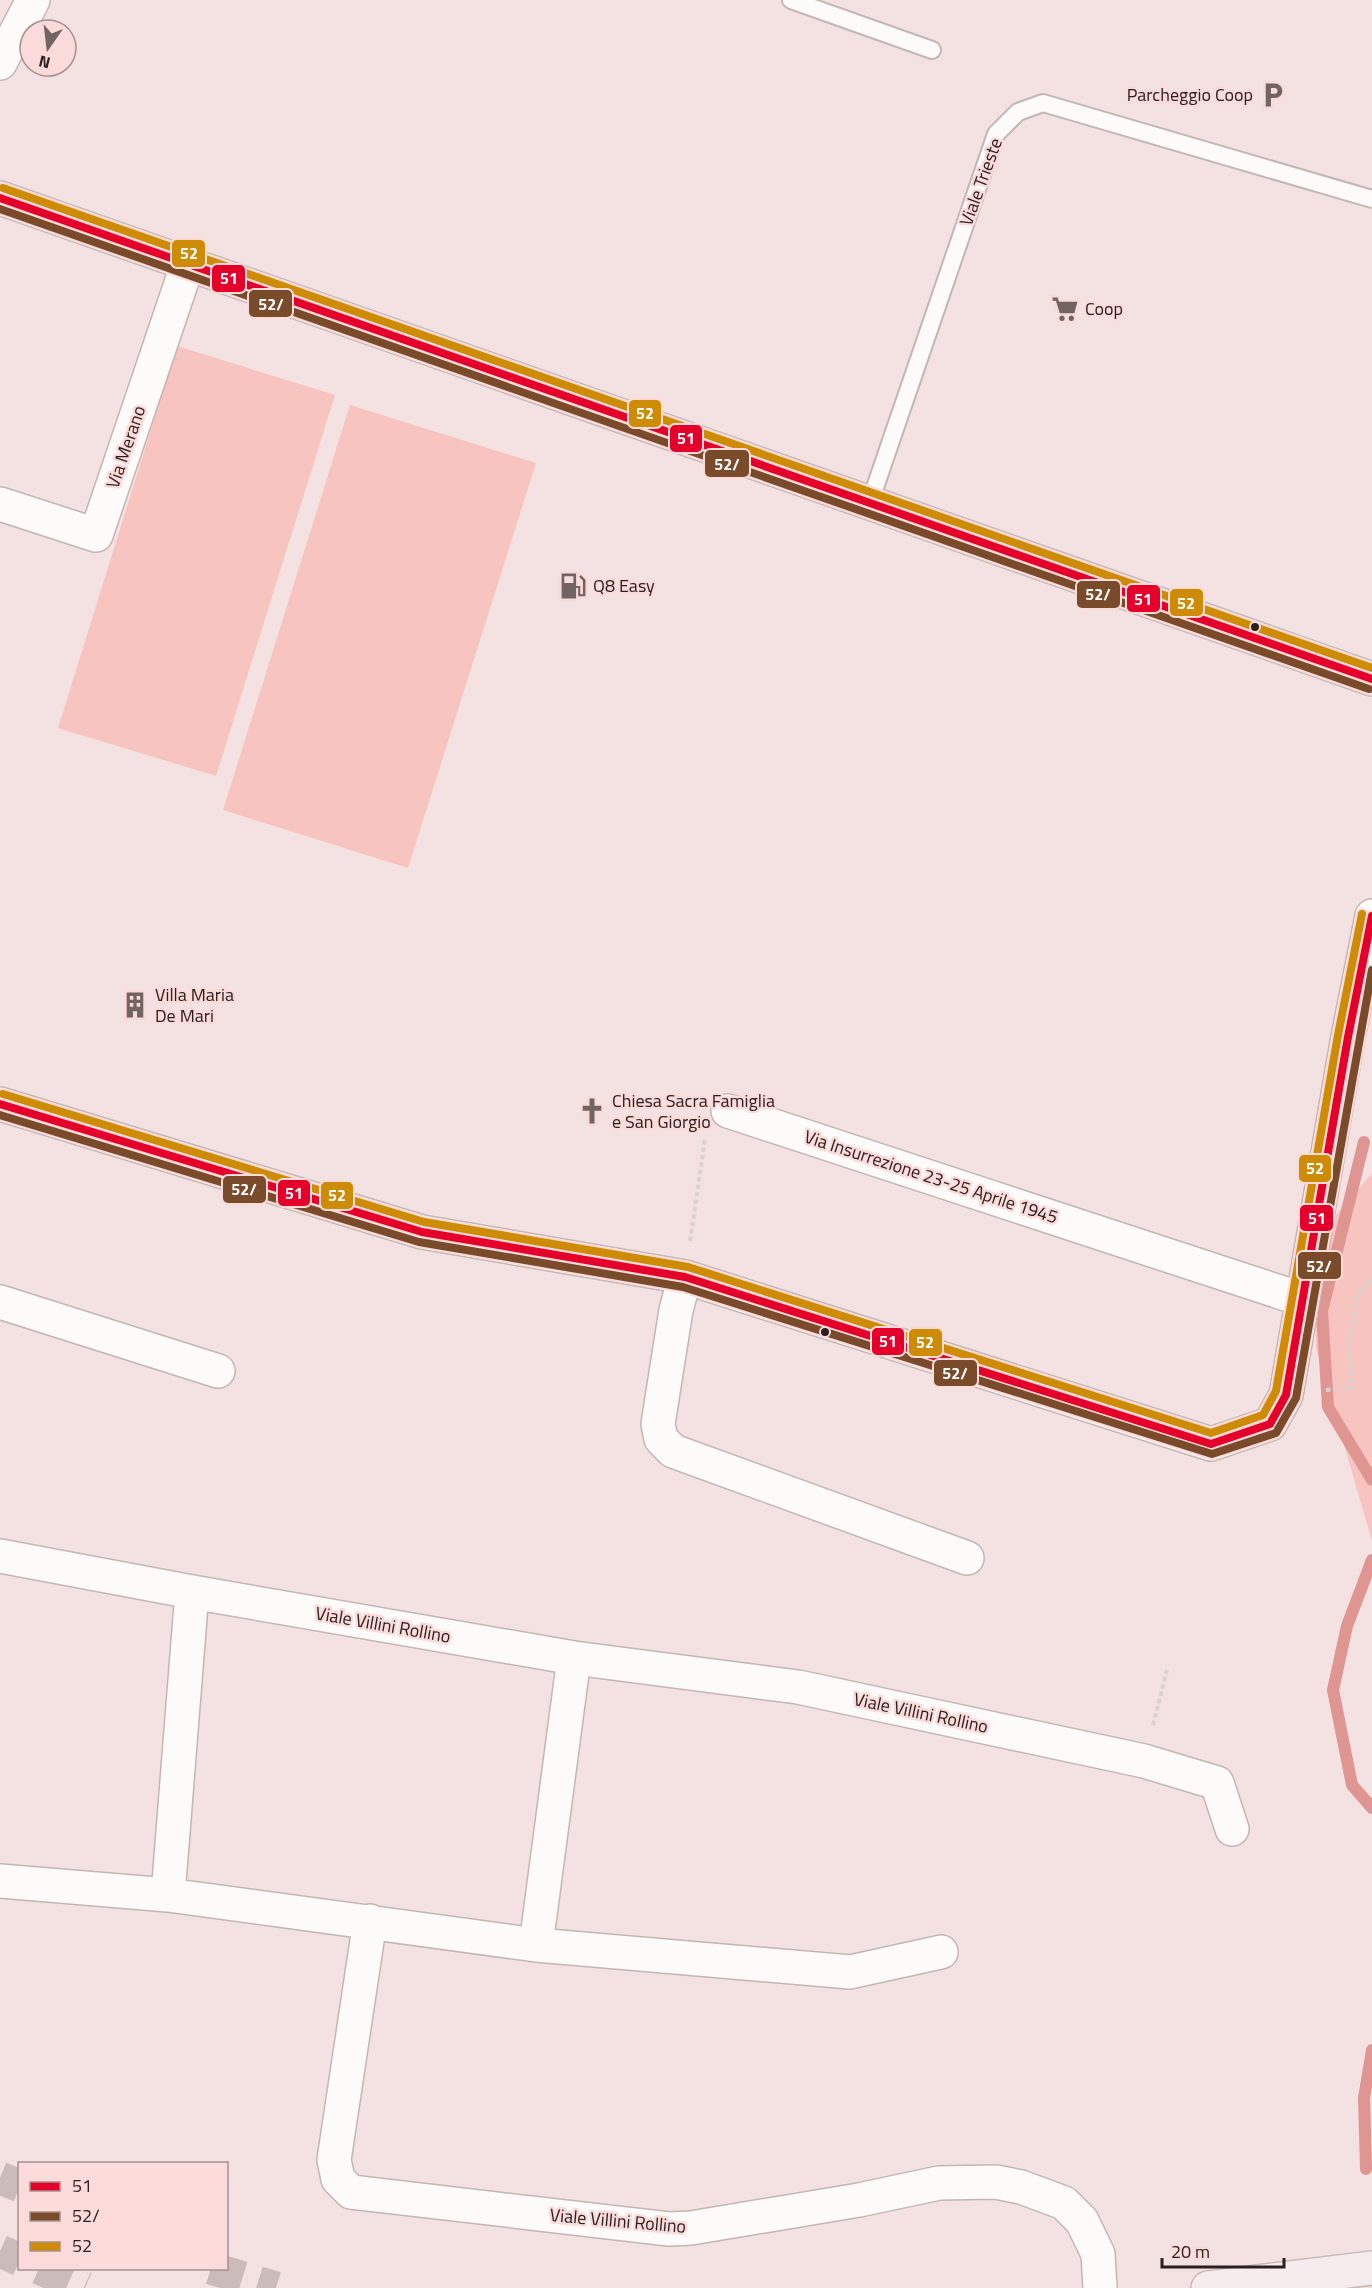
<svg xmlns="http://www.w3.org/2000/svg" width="1372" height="2288" font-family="'Titillium Web',sans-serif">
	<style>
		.green { fill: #f7c4c0 }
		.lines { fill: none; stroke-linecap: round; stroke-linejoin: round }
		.stream { stroke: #df9591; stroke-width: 12 }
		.highway-tunnel { stroke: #cbbbba; stroke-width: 33; stroke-dasharray: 33 16; stroke-linecap: butt }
		.lane-casing { stroke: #c3b6b5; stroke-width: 20 }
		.street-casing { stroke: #c3b6b5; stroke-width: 36 }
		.primary-casing { stroke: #c7b9b9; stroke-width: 36 }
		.highway-casing { stroke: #c7b9b9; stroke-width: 36 }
		.path { stroke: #d8d3d2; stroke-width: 4; stroke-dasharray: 4.5 3; stroke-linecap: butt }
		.lane { stroke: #fdfbfa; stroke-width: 16 }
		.street { stroke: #fdfbfa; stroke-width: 33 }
		.primary { stroke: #f8f3f3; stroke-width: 33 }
		.highway { stroke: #f5eded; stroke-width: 33 }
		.bus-1-casing { stroke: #fbdbd9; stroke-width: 12 }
		.bus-2-casing { stroke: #fbdbd9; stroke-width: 12 }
		.bus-3-casing { stroke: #fbdbd9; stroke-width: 12 }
		.bus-1 { stroke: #e4002b; stroke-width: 8 }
		.bus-2 { stroke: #7a4b2a; stroke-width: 8 }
		.bus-3 { stroke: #ce8b06; stroke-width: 8 }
		.bus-dot { fill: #2b201f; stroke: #fbdbd9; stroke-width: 2 }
		.labels { text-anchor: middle; stroke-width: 5; stroke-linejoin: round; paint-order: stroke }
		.poi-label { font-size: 18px; fill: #2b201f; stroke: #fbdbd9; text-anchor: start }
		.street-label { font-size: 18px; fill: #2b201f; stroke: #fbdbd9 }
		.line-badge { stroke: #fbdbd9; stroke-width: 2 }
		.badge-label { font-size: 16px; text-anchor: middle; font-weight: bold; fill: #fff }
	</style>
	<rect width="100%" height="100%" fill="#f3e2e1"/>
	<path class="green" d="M177 346 335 395 216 776 58 728Z
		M350 405 536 463 408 868 223 810Z
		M1372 1173V1541L1316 1348V1281L1330 1222Z"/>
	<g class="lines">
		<path class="stream" d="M1364 1142 1322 1311 1328 1407 1372 1480
			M1372 1560 1347 1626 1333 1690 1352 1785 1372 1808
			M1366 2169 1364 2098 1372 2050"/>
		<path class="highway-tunnel" d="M0 2178 20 2186
			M0 2251 20 2260
			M39 2268 85 2288
			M211 2268 276 2288"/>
		<g class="lane-casing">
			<path id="lane" d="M791 0 932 50
				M869 505 996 134 1018 112 1043 103 1372 199"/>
		</g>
		<g class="street-casing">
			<path id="street" d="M0 63 33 0
				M0 504 96 535 188 263
				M0 1104 422 1232 685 1277 1211 1444 1270 1424 1286 1395 1348 1037 1372 916
				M728 1111 1301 1299
				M685 1277 676 1310 658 1424 661 1439 673 1451 967 1558
				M0 1302 218 1371
				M0 1556 192 1592 574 1658 798 1687 1144 1761 1217 1783 1232 1829
				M0 1881 168 1895 536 1945 850 1972 941 1952
				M168 1895 192 1592
				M370 1921 334 2160 338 2179 351 2192 669 2229 691 2228 859 2200 939 2183 996 2182 1021 2187 1064 2203 1082 2221 1098 2254 1100 2288
				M536 1945 574 1658"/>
		</g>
		<g class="primary-casing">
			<path id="primary" d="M0 198 1372 679"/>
		</g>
		<g class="highway-casing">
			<path id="highway" d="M1208 2288 1372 2268"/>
		</g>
		<path class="path" d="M690 1241 705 1139
			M1326 1390 1352 1387 1349 1341 1357 1297 1372 1276
			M1153 1725 1167 1670"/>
		<use href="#lane" class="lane"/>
		<use href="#street" class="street"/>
		<use href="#primary" class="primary"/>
		<use href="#highway" class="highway"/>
		<g class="bus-1-casing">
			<path id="bus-1" d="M0 198 1372 679
				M0 1104 422 1232 685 1277 1211 1444 1270 1424 1286 1395 1348 1037 1372 916"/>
		</g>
		<g class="bus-2-casing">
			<path id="bus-2" d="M0 209 1369 689
				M0 1115 419 1242 683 1287 1212 1454 1276 1433 1296 1398 1372 970"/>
		</g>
		<g class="bus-3-casing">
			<path id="bus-3" d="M3 188 1372 668
				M3 1094 424 1222 688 1267 1211 1433 1263 1415 1276 1391 1338 1035 1362 914"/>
		</g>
		<use href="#bus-1" class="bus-1"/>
		<use href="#bus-2" class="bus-2"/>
		<use href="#bus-3" class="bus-3"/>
	</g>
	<defs>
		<g id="parking-bare" transform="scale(2.07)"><path d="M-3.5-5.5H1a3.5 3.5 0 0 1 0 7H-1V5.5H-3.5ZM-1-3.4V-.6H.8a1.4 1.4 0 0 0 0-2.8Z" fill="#716463" stroke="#fbdbd9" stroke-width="2.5" paint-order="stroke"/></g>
		<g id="supermarket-bare" transform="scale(2.07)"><path d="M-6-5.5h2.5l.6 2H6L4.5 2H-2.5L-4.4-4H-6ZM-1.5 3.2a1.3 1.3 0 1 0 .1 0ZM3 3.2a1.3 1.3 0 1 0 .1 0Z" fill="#716463" stroke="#fbdbd9" stroke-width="2.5" paint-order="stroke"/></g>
		<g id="fuel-bare" transform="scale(2.07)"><path d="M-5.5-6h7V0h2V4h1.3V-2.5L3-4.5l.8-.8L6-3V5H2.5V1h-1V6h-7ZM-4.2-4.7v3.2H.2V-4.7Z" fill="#716463" stroke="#fbdbd9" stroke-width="2.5" paint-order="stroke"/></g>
		<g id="building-bare" transform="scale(2.07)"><path d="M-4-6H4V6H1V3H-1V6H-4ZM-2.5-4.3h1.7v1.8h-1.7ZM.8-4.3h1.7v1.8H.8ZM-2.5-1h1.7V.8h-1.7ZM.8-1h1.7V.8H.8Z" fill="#716463" stroke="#fbdbd9" stroke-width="2.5" paint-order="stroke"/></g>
		<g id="church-bare" transform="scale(2.07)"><path d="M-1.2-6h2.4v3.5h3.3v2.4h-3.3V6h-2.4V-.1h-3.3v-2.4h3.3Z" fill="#716463" stroke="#fbdbd9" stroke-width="2.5" paint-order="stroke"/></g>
	</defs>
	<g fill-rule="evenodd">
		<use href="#parking-bare" x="1273" y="95"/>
		<use href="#supermarket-bare" x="1065" y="309"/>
		<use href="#fuel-bare" x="573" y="586"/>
		<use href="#building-bare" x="135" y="1005"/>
		<use href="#church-bare" x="592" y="1111"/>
	</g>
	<g class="bus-dot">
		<circle cx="1255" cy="627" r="5"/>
		<circle cx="825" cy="1332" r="5"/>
	</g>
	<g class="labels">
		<g class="poi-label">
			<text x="1253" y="101" text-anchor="end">Parcheggio Coop</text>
			<text x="1085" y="315">Coop</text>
			<text x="593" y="592">Q8 Easy</text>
			<text x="155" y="1001">Villa Maria<tspan x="155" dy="21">De Mari</tspan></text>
			<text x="612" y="1107">Chiesa Sacra Famiglia<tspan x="612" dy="21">e San Giorgio</tspan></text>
		</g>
		<g class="street-label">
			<text transform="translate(981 182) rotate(-70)" y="6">Viale Trieste</text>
			<text transform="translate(126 447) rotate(-71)" y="6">Via Merano</text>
			<text transform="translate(931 1177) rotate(18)" y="6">Via Insurrezione 23-25 Aprile 1945</text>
			<text transform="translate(383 1625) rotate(10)" y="6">Viale Villini Rollino</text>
			<text transform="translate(921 1713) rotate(12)" y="6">Viale Villini Rollino</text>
			<text transform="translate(618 2221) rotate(5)" y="6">Viale Villini Rollino</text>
		</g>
	</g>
	<g class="line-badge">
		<rect x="171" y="239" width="35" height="29" rx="6" fill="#ce8b06"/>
		<rect x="211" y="264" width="35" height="29" rx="6" fill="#e4002b"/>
		<rect x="248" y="289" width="45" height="29" rx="6" fill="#7a4b2a"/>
		<rect x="628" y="399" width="34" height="29" rx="6" fill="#ce8b06"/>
		<rect x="669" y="424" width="34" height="29" rx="6" fill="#e4002b"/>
		<rect x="704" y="449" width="46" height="29" rx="6" fill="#7a4b2a"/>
		<rect x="1076" y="580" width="45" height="29" rx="6" fill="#7a4b2a"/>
		<rect x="1126" y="584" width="35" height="29" rx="6" fill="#e4002b"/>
		<rect x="1169" y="588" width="35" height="29" rx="6" fill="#ce8b06"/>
		<rect x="1298" y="1154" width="34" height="29" rx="6" fill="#ce8b06"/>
		<rect x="222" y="1175" width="45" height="29" rx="6" fill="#7a4b2a"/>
		<rect x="277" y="1179" width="34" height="28" rx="6" fill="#e4002b"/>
		<rect x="320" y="1181" width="34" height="29" rx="6" fill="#ce8b06"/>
		<rect x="1299" y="1204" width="35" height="28" rx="6" fill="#e4002b"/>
		<rect x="1297" y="1251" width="45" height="29" rx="6" fill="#7a4b2a"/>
		<rect x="871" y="1327" width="34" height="29" rx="6" fill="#e4002b"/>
		<rect x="908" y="1328" width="35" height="29" rx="6" fill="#ce8b06"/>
		<rect x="933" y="1359" width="45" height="28" rx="6" fill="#7a4b2a"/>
	</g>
	<g class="badge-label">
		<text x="189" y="259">52</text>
		<text x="229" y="284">51</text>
		<text x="271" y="310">52/</text>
		<text x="645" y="419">52</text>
		<text x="686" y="444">51</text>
		<text x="727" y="470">52/</text>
		<text x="1098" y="600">52/</text>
		<text x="1143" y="605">51</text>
		<text x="1186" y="609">52</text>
		<text x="1315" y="1174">52</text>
		<text x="244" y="1195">52/</text>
		<text x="294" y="1199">51</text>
		<text x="337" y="1201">52</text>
		<text x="1317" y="1224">51</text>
		<text x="1319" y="1272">52/</text>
		<text x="888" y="1347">51</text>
		<text x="925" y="1348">52</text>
		<text x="955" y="1379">52/</text>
	</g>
	<rect x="18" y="2162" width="210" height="108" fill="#fbdbd9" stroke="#a8908f" stroke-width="1.5"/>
	<rect x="30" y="2182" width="30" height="9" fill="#e4002b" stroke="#a8908f" stroke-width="1.5"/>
	<text x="72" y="2192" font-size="18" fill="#2b201f">51</text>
	<rect x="30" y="2212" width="30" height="9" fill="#7a4b2a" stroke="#a8908f" stroke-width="1.5"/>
	<text x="72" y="2222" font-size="18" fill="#2b201f">52/</text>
	<rect x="30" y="2242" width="30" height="9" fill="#ce8b06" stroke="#a8908f" stroke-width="1.5"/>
	<text x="72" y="2252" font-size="18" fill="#2b201f">52</text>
	<g transform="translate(48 48) rotate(194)"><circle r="28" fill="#fbdbd9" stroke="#a8908f" stroke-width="1.5"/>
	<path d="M0-4.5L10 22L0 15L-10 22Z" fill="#716463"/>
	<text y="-9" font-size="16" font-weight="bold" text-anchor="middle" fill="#2b201f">N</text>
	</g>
	<path d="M1162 2258v9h122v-9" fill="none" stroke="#2b201f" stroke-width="3"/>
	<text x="1171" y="2258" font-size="18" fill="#2b201f" stroke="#fbdbd9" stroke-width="4.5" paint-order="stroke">20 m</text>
</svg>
